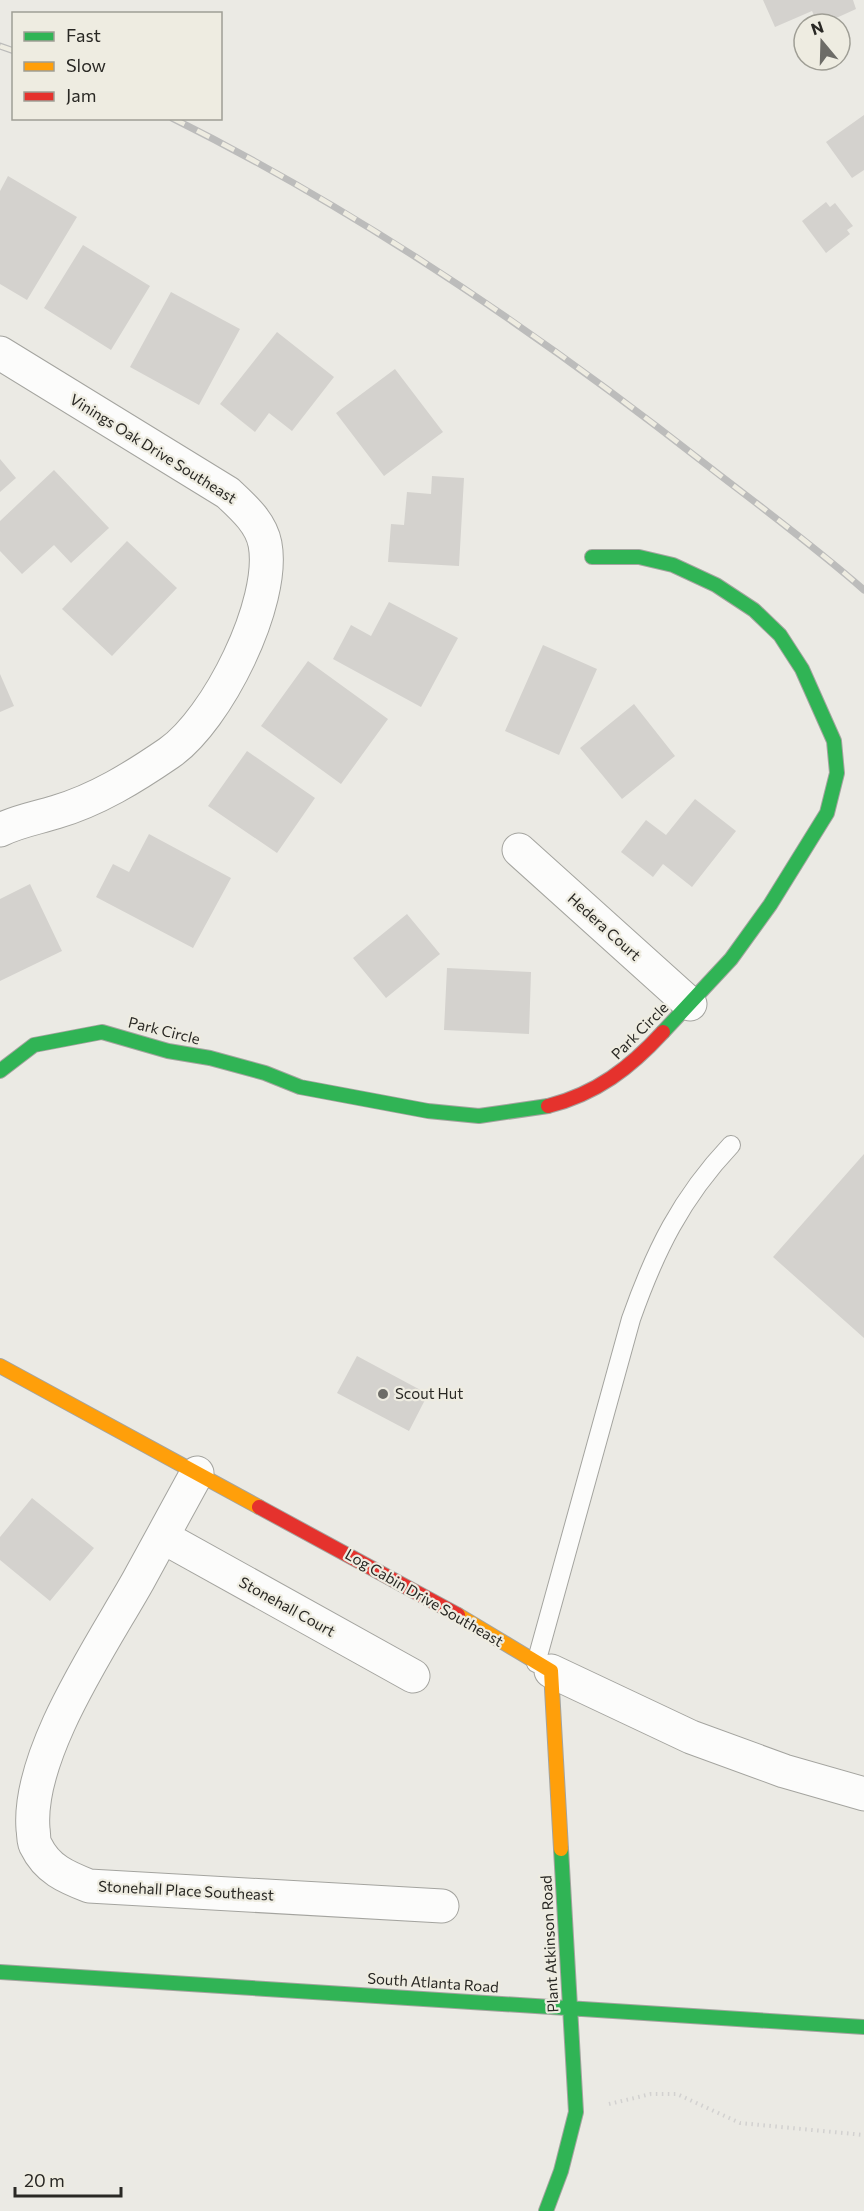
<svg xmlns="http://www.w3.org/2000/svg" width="864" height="2211" font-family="Commissioner,sans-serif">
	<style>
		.building { fill: #d4d2ce }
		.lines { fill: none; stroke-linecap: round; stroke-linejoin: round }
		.lane-casing { stroke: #a4a49f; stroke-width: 20 }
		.street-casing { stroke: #a4a49f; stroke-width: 35 }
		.fast-casing { stroke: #a4a49f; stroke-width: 16 }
		.slow-casing { stroke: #a4a49f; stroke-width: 16 }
		.jam-casing { stroke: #a4a49f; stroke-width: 16 }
		.path { stroke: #d2d1d0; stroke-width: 4; stroke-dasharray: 1.5 4.5; stroke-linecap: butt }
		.lane { stroke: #fcfcfb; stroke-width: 18 }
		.street { stroke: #fcfcfb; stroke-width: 33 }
		.fast { stroke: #30b455; stroke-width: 14 }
		.slow { stroke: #ff9f0a; stroke-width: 14 }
		.jam { stroke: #e5322d; stroke-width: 14 }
		.rail-casing { stroke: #bcbcbb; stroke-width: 7 }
		.rail { stroke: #eeece1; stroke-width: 4.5; stroke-dasharray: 14; stroke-linecap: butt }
		.poi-dot { fill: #6d6c67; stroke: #eeece1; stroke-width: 2 }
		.labels { text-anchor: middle; stroke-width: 4.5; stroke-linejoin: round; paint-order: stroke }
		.street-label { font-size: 15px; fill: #292824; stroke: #eeece1 }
		.poi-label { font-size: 15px; fill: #292824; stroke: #eeece1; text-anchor: start }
	</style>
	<rect width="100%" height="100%" fill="#ebeae4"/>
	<path class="building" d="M763 0H853L856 9 823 24H818L812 11 775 27Z
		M864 115V170L852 178 826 142Z
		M8 176 77 217 27 300 0 284V191Z
		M826 202 830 207 835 203 853 226 847 230 850 234 826 253 802 221Z
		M83 245 150 286 111 350 44 308Z
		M171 292 240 329 199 405 130 367Z
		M277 332 334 377 292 431 269 413 255 432 220 404Z
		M395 369 443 432 384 476 336 413Z
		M0 459 16 478 0 492Z
		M54 470 109 528 71 563 54 545 22 574 0 551V521Z
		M432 476 464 478 459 566 388 562 391 524 404 525 407 492 431 494Z
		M127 541 177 588 112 656 62 609Z
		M389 602 458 638 421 707 333 659 351 625 371 636Z
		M543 645 597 669 559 755 505 731Z
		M308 661 388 719 341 784 261 726Z
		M0 674 14 706 0 712Z
		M634 704 675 756 622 799 580 748Z
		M247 751 315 798 277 853 208 806Z
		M695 799 736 831 692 887 663 864 653 877 621 852 646 820 666 835Z
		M149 834 231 878 193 948 96 897 113 864 129 872Z
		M30 884 62 951 0 981V899Z
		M407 914 440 954 386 998 353 958Z
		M447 968 531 972 529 1034 444 1030Z
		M864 1154V1338L773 1257Z
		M357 1356 428 1394 409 1431 337 1393Z
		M32 1498 94 1548 50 1601 0 1560V1537Z"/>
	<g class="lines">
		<g class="lane-casing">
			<path id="lane" d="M536 1663 631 1319C655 1251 681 1198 731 1145"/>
		</g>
		<g class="street-casing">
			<path id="street" d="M0 353 228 493C244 508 261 523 265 544 276 602 217 720 169 753 134 777 97 800 56 812 37 818 18 821 0 830
				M519 850 690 1004
				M197 1473C177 1509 158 1545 138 1581 102 1645 27 1754 33 1829 34 1834 33 1842 36 1846 47 1869 66 1877 89 1886L442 1906
				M163 1537 413 1676
				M551 1671 691 1737 784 1771 864 1794"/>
		</g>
		<g class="fast-casing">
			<path id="fast" d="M592 557H639L673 565 716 585 754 610 780 635 802 669 834 741 837 773 827 813 770 905 731 959 663 1032
				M0 1071 34 1045 102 1032 168 1051 210 1058 265 1073 300 1087 428 1111 479 1116 548 1106
				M0 1972 864 2027
				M546 2211 561 2171 576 2112 561 1849"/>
		</g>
		<g class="slow-casing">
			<path id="slow" d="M0 1366 259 1507
				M458 1615 551 1671 561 1849"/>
		</g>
		<g class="jam-casing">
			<path id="jam" d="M548 1106C596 1094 630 1068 663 1032
				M259 1507 458 1615"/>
		</g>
		<path class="path" d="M609 2104 651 2094H677L740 2123 864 2135"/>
		<use href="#lane" class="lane"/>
		<use href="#street" class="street"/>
		<use href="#fast" class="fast"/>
		<use href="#slow" class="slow"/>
		<use href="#jam" class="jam"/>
		<g class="rail-casing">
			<path id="rail" d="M0 46 14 51
				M172 118C363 213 540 334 708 466 761 507 814 546 864 590"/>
		</g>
		<use href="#rail" class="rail"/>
	</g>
	<circle class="poi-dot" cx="383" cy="1394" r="6"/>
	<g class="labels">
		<g class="street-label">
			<text transform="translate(153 449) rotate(32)" y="5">Vinings Oak Drive Southeast</text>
			<text transform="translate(604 927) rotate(42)" y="5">Hedera Court</text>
			<text transform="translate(164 1031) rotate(14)" y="5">Park Circle</text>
			<text transform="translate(640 1031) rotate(-45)" y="5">Park Circle</text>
			<text transform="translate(424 1598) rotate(30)" y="5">Log Cabin Drive Southeast</text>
			<text transform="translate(287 1607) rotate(29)" y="5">Stonehall Court</text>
			<text transform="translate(186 1891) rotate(3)" y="5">Stonehall Place Southeast</text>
			<text transform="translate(550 1944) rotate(-93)" y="5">Plant Atkinson Road</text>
			<text transform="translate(433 1983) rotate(4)" y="5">South Atlanta Road</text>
		</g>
		<g class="poi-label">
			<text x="395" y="1399">Scout Hut</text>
		</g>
	</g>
	<rect x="12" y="12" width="210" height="108" fill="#eeece1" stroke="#9f9e95" stroke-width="1.5"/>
	<rect x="24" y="32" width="30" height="9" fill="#30b455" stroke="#9f9e95" stroke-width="1.5"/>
	<text x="66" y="42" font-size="18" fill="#292824">Fast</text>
	<rect x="24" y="62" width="30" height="9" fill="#ff9f0a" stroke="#9f9e95" stroke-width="1.5"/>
	<text x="66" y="72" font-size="18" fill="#292824">Slow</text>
	<rect x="24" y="92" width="30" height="9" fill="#e5322d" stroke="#9f9e95" stroke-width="1.5"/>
	<text x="66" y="102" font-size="18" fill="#292824">Jam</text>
	<g transform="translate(822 42) rotate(341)"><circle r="28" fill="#eeece1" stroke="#9f9e95" stroke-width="1.5"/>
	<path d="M0-4.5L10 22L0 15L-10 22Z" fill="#6d6c67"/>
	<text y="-9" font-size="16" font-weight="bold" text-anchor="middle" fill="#292824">N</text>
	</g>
	<path d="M15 2187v9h106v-9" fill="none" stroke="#292824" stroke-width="3"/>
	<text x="24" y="2187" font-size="18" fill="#292824" stroke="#eeece1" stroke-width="4.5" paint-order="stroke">20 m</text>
</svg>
